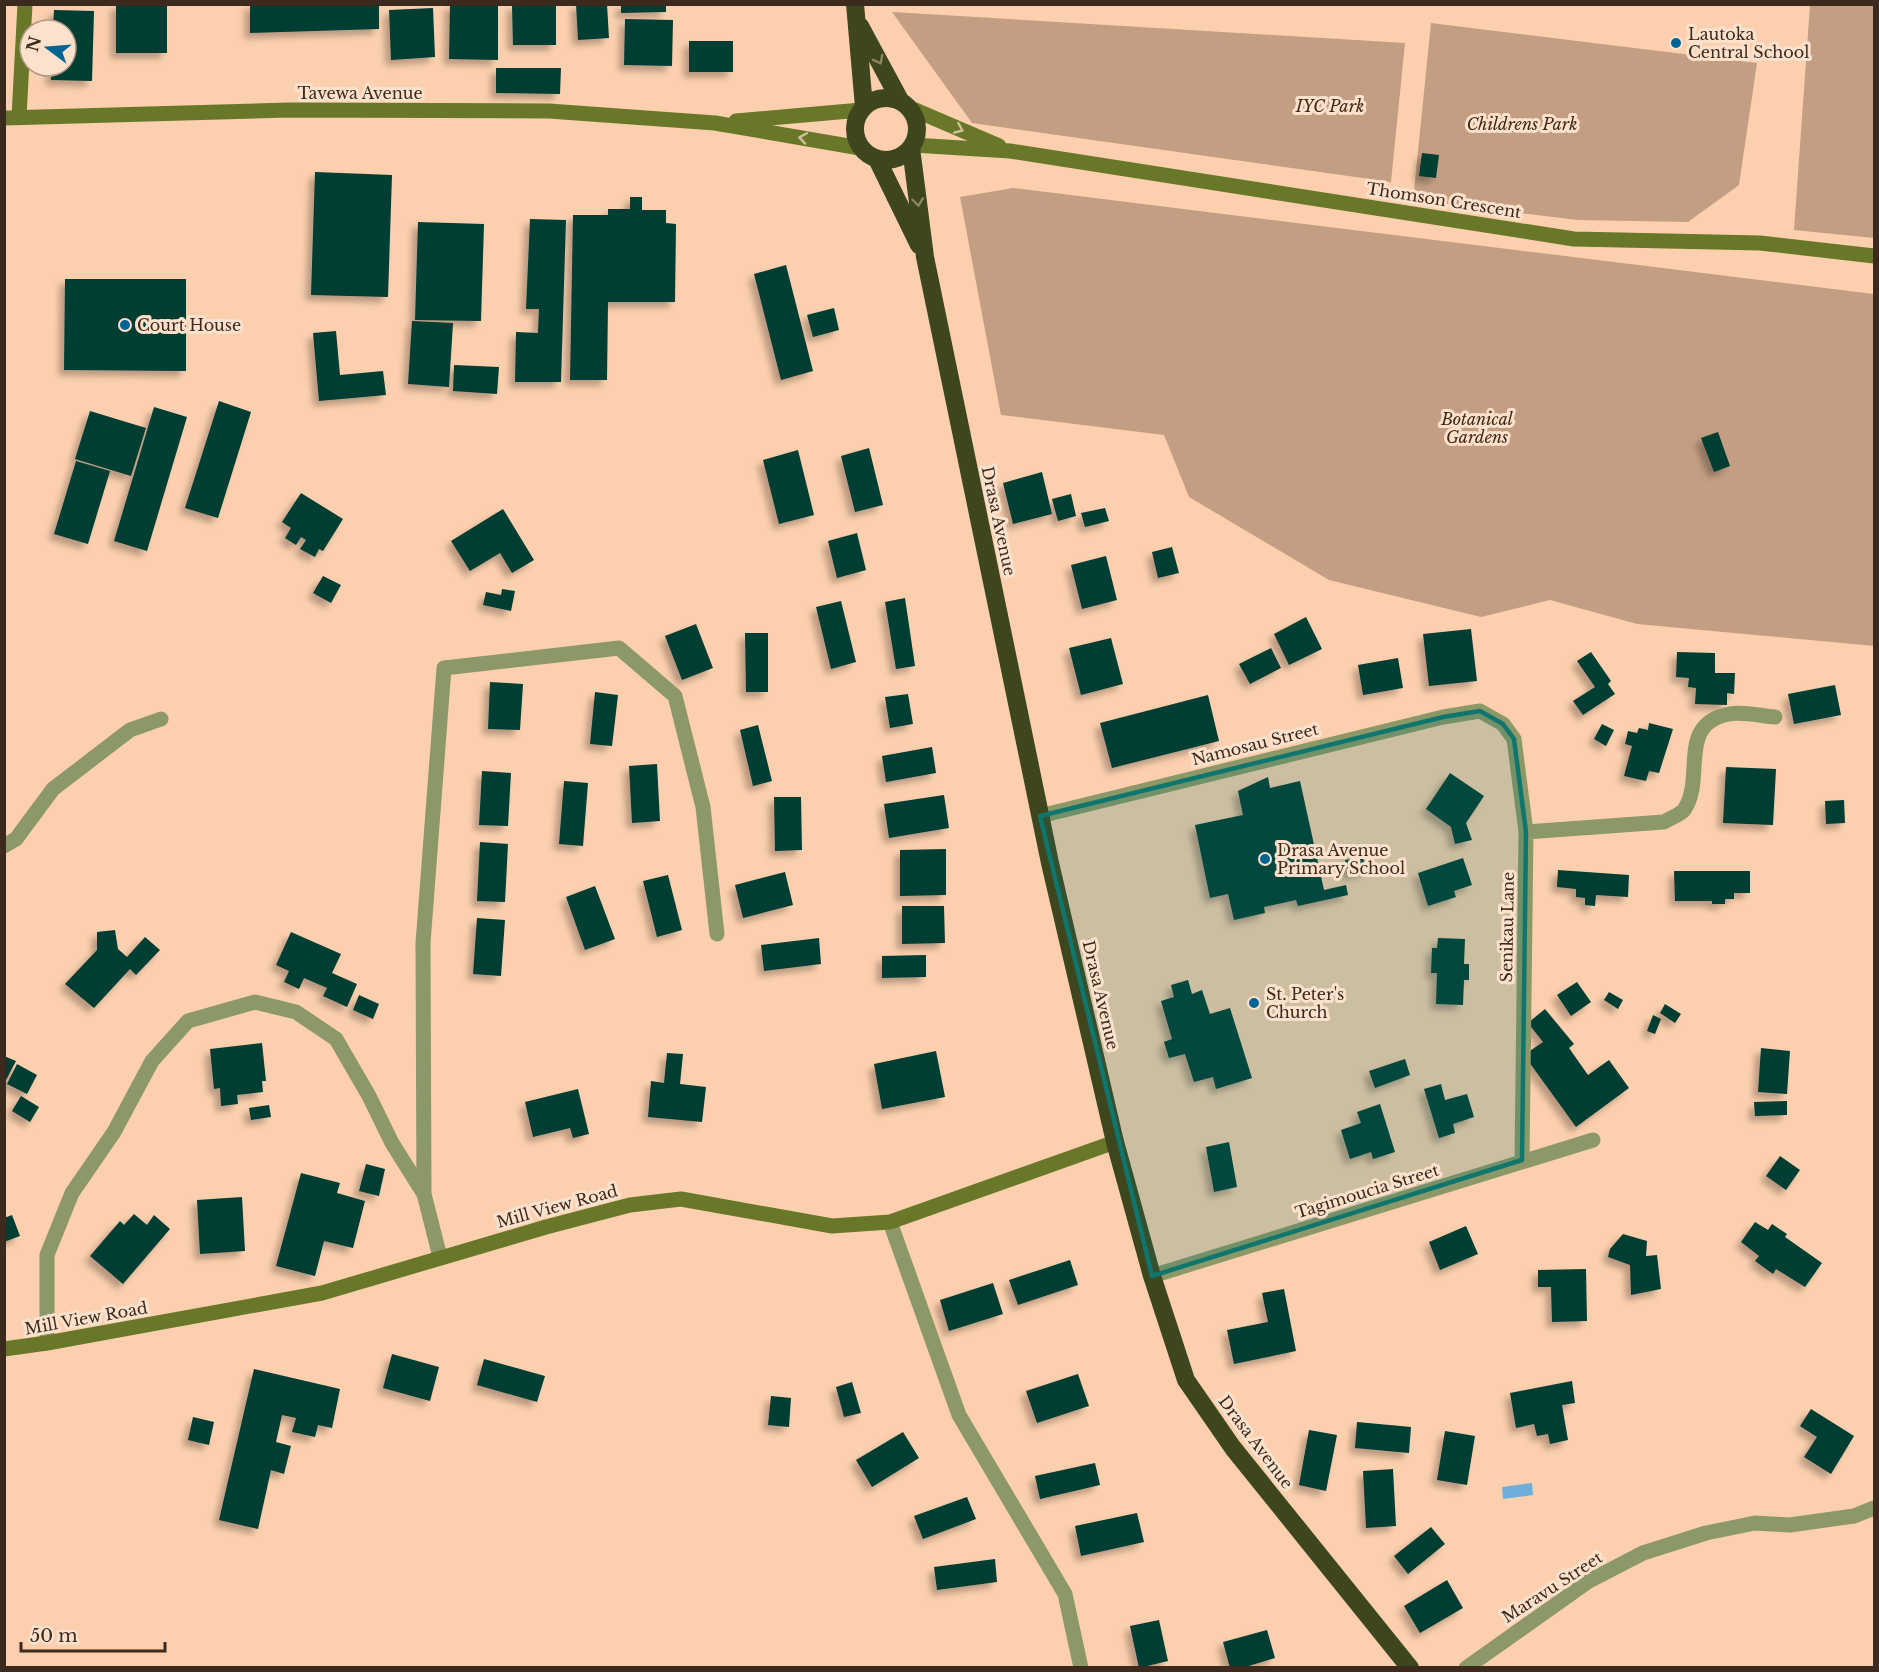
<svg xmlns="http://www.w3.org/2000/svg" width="1879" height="1672" font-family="'Libre Baskerville',serif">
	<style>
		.green { fill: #c39e82 }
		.water { fill: #6cafdc }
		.building { fill: #033c33; filter: url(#shadow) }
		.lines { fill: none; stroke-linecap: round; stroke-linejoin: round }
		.street { stroke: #8c9867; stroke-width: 15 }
		.secondary { stroke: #687728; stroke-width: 15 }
		.highway { stroke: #3e461e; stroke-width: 18 }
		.oneway { stroke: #8a8464 }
		.oneway2 { stroke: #d0c19b }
		.marked { fill: #0f766e; fill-opacity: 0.2; stroke: #0f766e; stroke-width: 4.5; stroke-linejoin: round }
		.poi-dot { fill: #026494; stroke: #fce1cc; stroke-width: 2 }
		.labels { text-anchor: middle; stroke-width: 6; stroke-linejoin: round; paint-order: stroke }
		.poi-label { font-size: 16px; fill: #3b2a1d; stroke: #fce1cc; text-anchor: start }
		.street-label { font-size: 16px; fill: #3b2a1d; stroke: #fce1cc }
		.park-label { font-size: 16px; font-style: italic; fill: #402712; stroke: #fce1cc }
	</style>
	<defs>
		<filter id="shadow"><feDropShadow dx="-5.5" dy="5.5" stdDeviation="3" flood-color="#0004"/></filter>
	</defs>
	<rect width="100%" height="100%" fill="#fcd0ae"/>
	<path class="green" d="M1810 5H1874V238L1794 230Z
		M892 12 1405 43 1391 182 972 123Z
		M1431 23 1757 63 1739 185 1688 222 1578 220 1413 200Z
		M1013 188 1874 294V646L1637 624 1550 600 1481 617 1329 580 1189 497 1164 435 1001 415 960 197Z"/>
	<path class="water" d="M1532 1483 1533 1495 1503 1499 1502 1487Z"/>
	<path class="building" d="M116 4H167V53H116Z
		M250 4H379V29L250 33Z
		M450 4H498V60L449 59Z
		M576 4H607L609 38 578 40Z
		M621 4H666V12L621 13Z
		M512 5H556V45H513Z
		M433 8 435 57 391 60 389 10Z
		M54 10 94 11 92 81 51 80 52 66H66V30H53Z
		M625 19 673 20 672 66 624 65Z
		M689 41H733V72H689Z
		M496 68H561L560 94 496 93Z
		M1422 153 1439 155 1436 178 1419 176Z
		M315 172 392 175 388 297 311 295Z
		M630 197H642V210H666V223L676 224 675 302H608L607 380H570L573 215H608V209H630Z
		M530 219 566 220 561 382H515L516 332 538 333 539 309H526Z
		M418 222 484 224 481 321 415 320Z
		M786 265 813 371 781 380 754 274Z
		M65 279H186V371L64 370Z
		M834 308 839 330 813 337 807 315Z
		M412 321 453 323 449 387 408 384Z
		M336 331 340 375 383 371 386 395 319 401 313 333Z
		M454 365 499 367 497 394 453 391Z
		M219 401 251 412 218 518 185 508Z
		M154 407 187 417 147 551 114 541Z
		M90 411 146 428 131 476 75 459Z
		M1718 432 1730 466 1714 472 1701 438Z
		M869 448 883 505 855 512 841 456Z
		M798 450 814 515 779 524 763 460Z
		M76 461 110 471 88 544 54 534Z
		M1042 472 1052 514 1013 524 1003 483Z
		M301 493 343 519 323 551 319 549 315 557 300 549 306 540 301 537 296 545 285 538 291 528 282 522Z
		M1071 494 1076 516 1058 521 1052 499Z
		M1105 508 1109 521 1085 527 1081 513Z
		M503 509 534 560 512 573 500 553 470 571 451 541Z
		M857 533 866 570 837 578 828 541Z
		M1172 547 1179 573 1158 578 1152 552Z
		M1106 556 1117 600 1082 609 1071 565Z
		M323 576 341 585 331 603 313 593Z
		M502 589 515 591 511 611 483 605 486 592 501 595Z
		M905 598 915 666 896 669 885 602Z
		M841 601 856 662 831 669 816 607Z
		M1306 617 1322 649 1289 665 1274 634Z
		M696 624 713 668 682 680 665 636Z
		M1471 629 1477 681 1429 686 1423 634Z
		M745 633H768V692H746Z
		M1111 638 1123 684 1081 695 1069 648Z
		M1271 648 1281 668 1250 684 1239 664Z
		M1591 652 1611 681 1608 684 1615 694 1583 715 1573 701 1595 687 1577 661Z
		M1677 652 1715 653V673H1735L1734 694 1727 693V705L1695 704 1696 688 1688 687 1689 678 1676 677Z
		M1398 658 1403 688 1363 695 1358 665Z
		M490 682 523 684 520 730 488 729Z
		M1835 685 1841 715 1794 724 1788 694Z
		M595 692 618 695 612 746 590 744Z
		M908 694 913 724 890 728 885 697Z
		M1208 695 1219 741 1112 768 1100 723Z
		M1649 723 1673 729 1659 773 1649 771 1646 781 1624 776 1632 746 1625 744 1628 731 1637 733 1639 728 1648 730Z
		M1602 724 1614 730 1606 746 1594 739Z
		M758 725 772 781 753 786 740 730Z
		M932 747 936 773 886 782 882 756Z
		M657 764 660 821 632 823 629 766Z
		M1726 767 1776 769 1773 825 1723 823Z
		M482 771 511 773 508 826 479 825Z
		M1450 773 1484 796 1466 823 1472 840 1455 844 1451 827 1426 809Z
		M1268 777 1270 788 1300 781 1324 890 1346 885 1348 895 1298 906 1296 900 1264 907 1265 913 1234 920 1228 894 1210 898 1195 825 1243 815 1238 791Z
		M564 781 588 783 583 846 559 844Z
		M944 795 949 828 889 838 884 804Z
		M774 797H801L802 850 775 851Z
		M1844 800 1845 823 1826 824 1825 801Z
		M480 842 508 844 505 902 477 901Z
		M946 849V895L900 896V850Z
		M1363 857 1366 871 1348 875 1345 860Z
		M1463 858 1472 885 1454 891 1456 897 1428 906 1418 873Z
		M1558 870 1629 875 1628 897 1596 895 1595 906 1585 905V898L1576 897V889L1557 887Z
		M1674 871H1750V893H1734V899H1725V904H1712V901H1675Z
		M785 872 793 905 743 918 735 885Z
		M668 875 682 930 657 937 643 881Z
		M595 886 615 939 585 950 566 897Z
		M902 906H944L945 943 902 944Z
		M477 918 505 920 501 976 473 974Z
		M115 930 118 949 127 957 145 937 160 950 136 975 130 969 94 1008 65 984 97 950V932Z
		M291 932 341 954 332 973 357 984 347 1007 323 996 327 988 304 978 299 989 284 982 289 971 276 965Z
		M819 938 821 964 764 971 761 945Z
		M1438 938 1465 939 1464 964H1469V980H1464L1463 1005 1436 1004 1437 973H1431L1432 948H1437Z
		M926 955V977L882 978V956Z
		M1188 980 1192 994 1202 990 1210 1014 1230 1008 1252 1078 1216 1089 1213 1077 1194 1082 1185 1054 1169 1058 1164 1042 1172 1039 1161 1001 1174 997 1171 985Z
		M1577 982 1591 1002 1571 1016 1557 995Z
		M1609 992 1623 1000 1618 1009 1604 1000Z
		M359 995 379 1004 373 1019 353 1010Z
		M1665 1004 1681 1014 1675 1023 1660 1013Z
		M1545 1009 1574 1044 1569 1048 1588 1075 1609 1060 1629 1088 1576 1127 1524 1055 1543 1042 1528 1023Z
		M1653 1015 1661 1019 1655 1034 1647 1031Z
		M262 1043 266 1081H262L263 1092 237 1095 238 1104 221 1106 220 1088 214 1089 210 1049Z
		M1761 1048 1790 1051 1787 1094 1758 1092Z
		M936 1051 945 1097 882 1109 874 1064Z
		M667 1053 683 1054 680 1084 706 1087 702 1122 648 1117 651 1081 664 1083Z
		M4 1056 16 1061 4 1084Z
		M1405 1059 1410 1075 1375 1088 1369 1071Z
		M17 1064 37 1075 27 1094 7 1084Z
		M1441 1084 1445 1100 1467 1094 1474 1117 1453 1124 1455 1133 1439 1138 1424 1089Z
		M578 1089 589 1134 573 1138 570 1128 533 1137 525 1102Z
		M21 1096 39 1107 30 1122 12 1111Z
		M1787 1101V1115L1755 1116 1754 1102Z
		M1380 1104 1395 1152 1373 1159 1371 1152 1350 1159 1341 1130 1361 1123 1357 1112Z
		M269 1105 271 1117 251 1120 249 1108Z
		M1229 1142 1237 1187 1214 1192 1206 1147Z
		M1780 1156 1800 1170 1786 1190 1766 1176Z
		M366 1164 385 1169 379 1196 359 1191Z
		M301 1173 340 1183 337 1193 365 1201 353 1248 324 1241 315 1276 276 1266Z
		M242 1197 245 1251 200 1254 197 1200Z
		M134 1214 147 1225 154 1215 170 1229 123 1284 90 1256 120 1221 124 1225Z
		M12 1215 20 1236 4 1242V1218Z
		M1755 1222 1768 1230 1772 1224 1787 1234 1785 1237 1822 1263 1805 1287 1776 1269 1773 1274 1755 1261 1759 1256 1741 1242Z
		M1466 1226 1478 1254 1440 1270 1429 1242Z
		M1623 1234 1647 1241 1646 1256 1657 1255 1661 1289 1631 1295 1630 1265 1608 1257 1610 1249Z
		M1070 1260 1078 1285 1018 1305 1009 1280Z
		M1586 1269 1587 1321 1552 1322 1551 1287H1538V1270Z
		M993 1283 1003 1314 949 1331 940 1300Z
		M1284 1289 1296 1351 1234 1364 1227 1330 1268 1322 1262 1293Z
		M392 1354 439 1367 430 1401 383 1388Z
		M484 1359 545 1376 537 1402 477 1385Z
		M254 1369 340 1389 332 1428 318 1425 315 1437 292 1432 296 1418 282 1415 276 1442 291 1446 284 1474 271 1470 258 1529 219 1520Z
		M1078 1374 1089 1406 1037 1423 1026 1391Z
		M1572 1381 1575 1403 1562 1405 1568 1440 1550 1444 1548 1434 1537 1436 1534 1424 1516 1428 1510 1393Z
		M852 1382 861 1413 844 1417 836 1387Z
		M771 1396 791 1398 789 1427 768 1425Z
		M1811 1409 1854 1436 1831 1474 1804 1457 1817 1437 1800 1426Z
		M193 1417 214 1422 209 1445 188 1440Z
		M1357 1422 1411 1427 1409 1453 1355 1448Z
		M1309 1430 1337 1435 1326 1491 1299 1485Z
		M1445 1431 1475 1436 1467 1485 1437 1480Z
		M903 1432 919 1458 872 1487 856 1460Z
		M1095 1463 1100 1485 1040 1499 1035 1476Z
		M1393 1469 1396 1526 1366 1528 1363 1471Z
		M967 1497 976 1519 923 1539 914 1516Z
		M1137 1513 1144 1542 1081 1556 1075 1526Z
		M1431 1527 1445 1544 1408 1574 1394 1556Z
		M995 1559 997 1582 937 1590 934 1567Z
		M1447 1580 1463 1608 1420 1633 1404 1606Z
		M1159 1620 1168 1661 1139 1668 1130 1626Z
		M1267 1630 1275 1658 1242 1668H1230L1223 1642Z"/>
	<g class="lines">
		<path class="street" d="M1040 816 1443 717 1480 711 1503 724 1514 739 1526 832 1522 1160
			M1526 832 1664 822C1670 818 1680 815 1684 810 1706 778 1676 724 1729 714 1743 711 1761 716 1775 717
			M4 846 16 839 53 789 130 730 161 719
			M890 1222 959 1415 1065 1594 1081 1668
			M440 1257 424 1194 423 943 444 668 619 648 675 696 703 807 717 934
			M1152 1276 1593 1140
			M47 1343V1255L72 1193 114 1132 152 1061 188 1021 255 1002 296 1012 336 1039 369 1096 392 1143 424 1194
			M1466 1668 1589 1581 1643 1553 1706 1533 1755 1523 1790 1525 1854 1516 1874 1508"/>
		<path class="secondary" d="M908 107 999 146
			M19 117 25 4
			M4 118 289 110 549 111 715 123 860 148
			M736 121 861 110
			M913 145 1010 151 1574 239 1760 243 1874 256
			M4 1349 47 1343 322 1293 546 1227 630 1205 681 1199 832 1226 890 1222 1115 1142"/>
		<path class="highway" d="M855 4 864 107
			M860 26 901 102
			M855 129a31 31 0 1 1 62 0a31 31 0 1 1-62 0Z
			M911 148 925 257 1050 863 1115 1142 1152 1276 1186 1380 1233 1448 1410 1668
			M877 159 919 245"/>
	</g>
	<defs><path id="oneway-chevron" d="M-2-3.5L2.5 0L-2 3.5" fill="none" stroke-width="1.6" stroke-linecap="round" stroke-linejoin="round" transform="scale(1.5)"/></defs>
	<g class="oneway">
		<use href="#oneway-chevron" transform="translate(879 60) rotate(62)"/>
		<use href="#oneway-chevron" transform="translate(918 202) rotate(83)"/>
	</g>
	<g class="oneway2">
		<use href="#oneway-chevron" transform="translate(959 129) rotate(23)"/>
		<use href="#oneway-chevron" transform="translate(803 138) rotate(-171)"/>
	</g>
	<path class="marked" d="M1480 711 1503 724 1514 739 1526 832 1522 1160 1152 1276 1040 816 1443 717Z"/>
	<g class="poi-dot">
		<circle cx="1676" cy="43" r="6"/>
		<circle cx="125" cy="325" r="6"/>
		<circle cx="1265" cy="859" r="6"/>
		<circle cx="1254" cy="1003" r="6"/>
	</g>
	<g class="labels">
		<g class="poi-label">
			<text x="1688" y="40">Lautoka<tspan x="1688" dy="18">Central School</tspan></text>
			<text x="137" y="331">Court House</text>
			<text x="1277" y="856">Drasa Avenue<tspan x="1277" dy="18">Primary School</tspan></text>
			<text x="1266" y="1000">St. Peter's<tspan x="1266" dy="18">Church</tspan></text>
		</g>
		<g class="street-label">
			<text x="360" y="99">Tavewa Avenue</text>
			<text transform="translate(1444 200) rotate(9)" y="6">Thomson Crescent</text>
			<text transform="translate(999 521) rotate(78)" y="6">Drasa Avenue</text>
			<text transform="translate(1255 744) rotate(-14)" y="6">Namosau Street</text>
			<text transform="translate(1507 927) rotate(-89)" y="6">Senikau Lane</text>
			<text transform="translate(1101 995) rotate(77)" y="6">Drasa Avenue</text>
			<text transform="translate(1367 1191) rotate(-17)" y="6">Tagimoucia Street</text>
			<text transform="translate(557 1206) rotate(-15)" y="6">Mill View Road</text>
			<text transform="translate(86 1318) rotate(-10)" y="6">Mill View Road</text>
			<text transform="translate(1256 1442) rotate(53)" y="6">Drasa Avenue</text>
			<text transform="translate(1552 1587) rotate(-33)" y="6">Maravu Street</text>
		</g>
		<g class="park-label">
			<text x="1330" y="112">IYC Park</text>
			<text x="1522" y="130">Childrens Park</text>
			<text x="1477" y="425">Botanical<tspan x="1477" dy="18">Gardens</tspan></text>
		</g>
	</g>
	<rect width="1879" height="1672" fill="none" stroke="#3b2a1d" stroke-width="12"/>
	<g transform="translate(48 48) rotate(286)"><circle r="28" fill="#fce1cc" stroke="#af9886" stroke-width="1.5"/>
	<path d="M0-4.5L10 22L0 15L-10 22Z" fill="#026494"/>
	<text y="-9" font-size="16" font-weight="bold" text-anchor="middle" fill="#3b2a1d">N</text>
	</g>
	<path d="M21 1642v9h144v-9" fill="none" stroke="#3b2a1d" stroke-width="3"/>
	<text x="30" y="1642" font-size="18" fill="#3b2a1d" stroke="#fce1cc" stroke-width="4.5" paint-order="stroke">50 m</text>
</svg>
